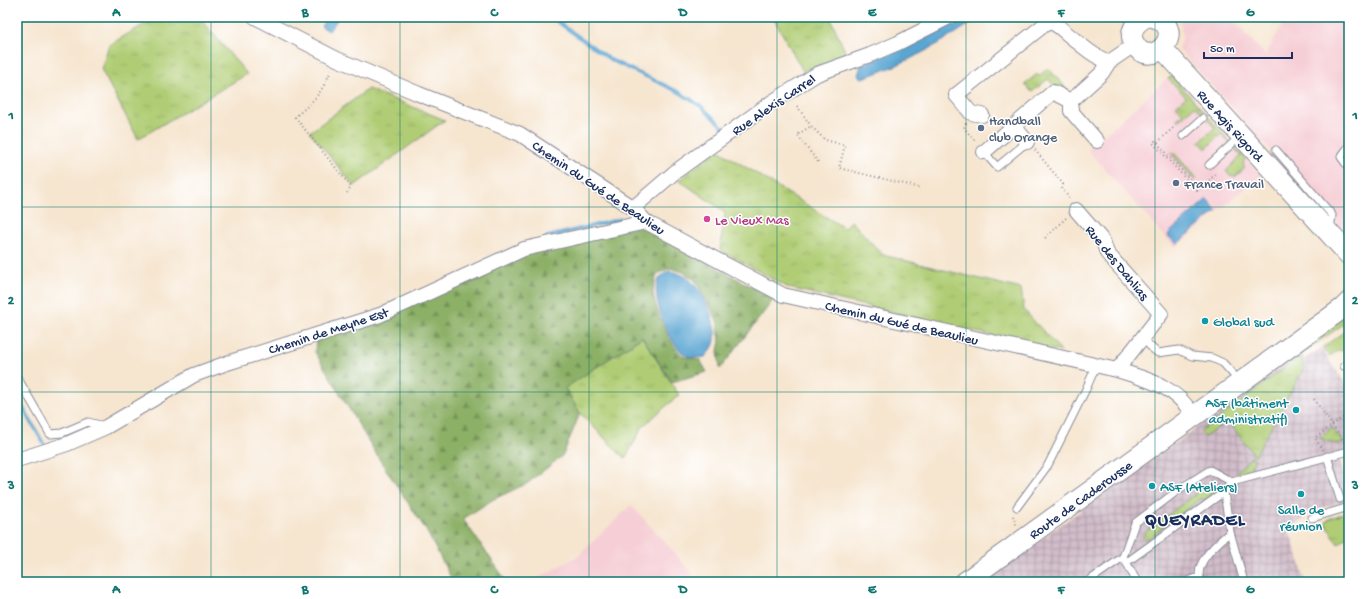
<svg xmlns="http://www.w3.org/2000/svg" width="1366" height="599" font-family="'Gochi Hand',sans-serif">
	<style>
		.built { fill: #f6cfd6 }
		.industrial { fill: url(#industrial-grid) }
		.grass { fill: url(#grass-tufts); stroke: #667e69 }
		.forest { fill: url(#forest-firs); stroke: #547062 }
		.water { fill: #5aa5d2; stroke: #3a6a98 }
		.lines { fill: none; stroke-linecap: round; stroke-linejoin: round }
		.stream { stroke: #5aa5d2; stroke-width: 3.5 }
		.lane-casing { stroke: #888a96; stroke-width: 9 }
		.street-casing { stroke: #888a96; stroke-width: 16 }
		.secondary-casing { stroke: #888a96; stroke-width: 22 }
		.path { stroke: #888a96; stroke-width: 2; stroke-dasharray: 1 3; stroke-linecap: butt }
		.lane { stroke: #fff; stroke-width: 7 }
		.street { stroke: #fff; stroke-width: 14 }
		.secondary { stroke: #fff; stroke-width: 20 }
		.grid { fill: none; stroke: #0f766e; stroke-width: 1; stroke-opacity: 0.55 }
		.service-dot { fill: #5c6f8a; stroke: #fff; stroke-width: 1.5 }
		.hotel-dot { fill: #d1479c; stroke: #fff; stroke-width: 1.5 }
		.culture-dot { fill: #0f9aa8; stroke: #fff; stroke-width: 1.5 }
		.labels { text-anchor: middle; stroke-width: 3; stroke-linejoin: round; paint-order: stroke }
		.street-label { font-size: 14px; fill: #1b2f5e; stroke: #fff }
		.service-label { font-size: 14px; fill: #4e5e75; stroke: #fff; text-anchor: start }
		.hotel-label { font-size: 14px; fill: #b23c85; stroke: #fff; text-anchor: start }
		.culture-label { font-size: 14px; fill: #0d838f; stroke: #fff; text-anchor: start }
		.district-label { font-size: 18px; font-weight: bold; letter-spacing: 1px; fill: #1b2f5e; stroke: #fff }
		.neatline { fill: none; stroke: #0f766e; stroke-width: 1.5 }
		.grid-label { font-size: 13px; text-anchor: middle; font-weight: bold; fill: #0f766e }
	</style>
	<defs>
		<pattern id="industrial-grid" width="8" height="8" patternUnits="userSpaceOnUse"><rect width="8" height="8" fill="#d1bdc9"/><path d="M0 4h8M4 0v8" fill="none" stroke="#a99aa6"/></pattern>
		<pattern id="grass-tufts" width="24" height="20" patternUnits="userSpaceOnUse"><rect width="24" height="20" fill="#b0cd74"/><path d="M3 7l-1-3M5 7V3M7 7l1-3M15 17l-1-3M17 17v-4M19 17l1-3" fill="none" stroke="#97b067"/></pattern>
		<pattern id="forest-firs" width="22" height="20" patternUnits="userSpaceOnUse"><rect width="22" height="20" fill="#8cb066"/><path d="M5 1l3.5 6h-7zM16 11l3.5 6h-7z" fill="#729057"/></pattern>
	</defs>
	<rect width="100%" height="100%" fill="#fff"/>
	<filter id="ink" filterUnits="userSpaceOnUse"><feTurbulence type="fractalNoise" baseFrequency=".025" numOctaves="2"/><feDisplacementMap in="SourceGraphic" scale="8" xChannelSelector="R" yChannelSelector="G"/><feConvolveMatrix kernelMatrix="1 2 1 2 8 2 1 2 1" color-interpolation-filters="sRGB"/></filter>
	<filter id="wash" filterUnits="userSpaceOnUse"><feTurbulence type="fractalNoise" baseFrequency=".012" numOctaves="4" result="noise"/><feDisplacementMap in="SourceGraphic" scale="16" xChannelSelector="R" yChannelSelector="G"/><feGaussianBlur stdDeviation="0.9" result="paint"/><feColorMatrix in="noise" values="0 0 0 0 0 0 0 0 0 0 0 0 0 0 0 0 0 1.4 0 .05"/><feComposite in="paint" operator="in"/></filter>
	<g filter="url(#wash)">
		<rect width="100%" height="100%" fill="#f6e5cf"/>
		<path class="built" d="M1182 17H1230L1265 55 1287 17H1349V237L1179 49 1183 37 1180 23Z
			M1172 74 1261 175 1175 248 1088 150Z
			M631 505 674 552 698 582H531L578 556Z"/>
		<path class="industrial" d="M1321 348 1349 389V456L1339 458 1349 493V500L1302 513 1305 519 1288 527 1306 582H986L985 579 1206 421 1300 352 1305 359Z"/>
		<path class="grass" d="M157 17H199L247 74 138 139 101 69 109 45Z
			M773 17H830L848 58 803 71Z
			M1048 68 1069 91 1064 92 1054 86 1048 79 1032 92 1025 84 1037 74 1039 76Z
			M1172 76 1246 159 1243 162 1244 164 1243 166 1245 168 1235 177 1230 176 1226 171 1241 156 1221 134 1206 149 1199 142 1215 128 1195 106 1178 121 1177 119 1183 114 1176 106 1186 97 1168 79Z
			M368 89 445 120 354 186 310 132Z
			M718 150 844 228 851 221 883 255 1021 289 1024 310 1062 352 789 288 720 250 725 212 679 180Z
			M1173 152 1197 178 1194 180 1171 153Z
			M1349 313V320L1306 351 1302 345Z
			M1349 328V353L1340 350 1329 356 1322 348Z
			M642 337 679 395 643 426 625 459 580 413 565 388Z
			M1300 356 1304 368 1255 456 1228 421 1205 437 1200 432Z
			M1332 428 1343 441 1339 445 1319 438Z
			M1251 457 1255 459 1250 469 1239 474 1237 472Z
			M1208 484 1212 485 1216 489 1213 493 1204 500 1202 498 1164 526 1151 537 1146 539 1143 538V534Z
			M1349 511V536L1338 544 1325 523 1329 519Z"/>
		<path class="forest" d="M640 226 774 299 720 369 718 351 720 341 717 321 706 300 695 280 683 272 670 268 657 274C656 279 654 285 653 290 652 303 672 352 685 357 689 358 695 359 700 360L707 372 672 382 642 337 565 388 580 413 563 455 528 483 492 500 463 519 507 582H453L426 530 381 462 315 352 316 338 522 253Z"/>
		<path class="water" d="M328 17H339L329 31 321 26Z
			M960 17H980C944 42 905 65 862 78L858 75 861 65C895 51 928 37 960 17Z
			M1207 199 1217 211 1177 244 1168 236 1169 233Z
			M669 271C677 273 685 275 691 281 703 291 720 328 714 344 713 348 708 353 705 357 699 358 693 358 687 356 671 349 652 300 657 284 659 277 662 275 669 271Z"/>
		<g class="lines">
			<path class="stream" d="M551 17 611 60 679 92 702 107 723 127
				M547 237 621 219
				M17 397 45 446"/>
		</g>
	</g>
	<g filter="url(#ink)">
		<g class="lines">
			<g class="lane-casing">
				<path id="lane" d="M1183 136 1203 118
					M1349 146 1341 157 1349 168
					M1276 150 1332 215 1330 229
					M984 152 997 167 1027 142
					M1209 165 1235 141
					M1142 338 1153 349 1158 353 1179 350 1192 356 1212 358 1223 363 1239 381
					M1344 366H1349
					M17 377 50 434 62 433 88 422 104 426
					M1327 456 1340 499
					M1017 507 1048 465 1086 389 1096 366
					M1312 518 1349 507
					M1230 532 1244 582
					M1125 560 1136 580 1139 582
					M1127 562 1224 492 1232 482 1349 451
					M1087 582 1123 557 1135 523 1181 488 1210 470 1232 482
					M1186 582 1199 577
					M1201 582C1192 563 1218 543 1230 532L1224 492"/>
			</g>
			<g class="street-casing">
				<path id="street" d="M255 17 337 59 419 94 520 134 633 208 646 222 783 295 1117 370C1150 380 1175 386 1194 416
					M982 115 971 113 956 95 1044 25 1050 22C1058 24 1063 31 1070 36 1082 46 1095 57 1109 62
					M1014 126 1027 142
					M1097 141 1071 111V101L1102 73 1109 62 1134 45
					M984 152 1053 92 1071 101
					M633 208 675 172 772 102 817 74 870 55 898 43 949 17
					M1076 210 1103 241 1107 253 1161 314 1117 370
					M17 460 67 444 106 427 194 375 227 363 380 315 524 249 646 222"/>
			</g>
			<g class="secondary-casing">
				<path id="secondary" d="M1147 17C1136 21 1128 32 1134 43 1150 74 1191 29 1153 17
					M1163 49 1349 255
					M965 582 1343 308 1349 302"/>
			</g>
			<path class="path" d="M331 70C322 93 313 102 295 117L351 187 347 193
				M797 106 811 126
				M966 123 964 128 976 142
				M1173 128 1157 143 1155 141 1153 143 1197 191 1195 192
				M1157 143 1193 183 1191 185
				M1035 150 1063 184 1062 189 1071 200
				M818 162 797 135 811 126 825 140 845 145 839 168 921 188
				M1197 191 1216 174
				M1045 238 1067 217
				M1314 399 1345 443
				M1323 450 1315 438 1346 415
				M1013 516 1017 527"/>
			<use href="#lane" class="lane"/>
			<use href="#street" class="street"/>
			<use href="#secondary" class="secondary"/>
		</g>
	</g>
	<path class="grid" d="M211 17V582M400 17V582M589 17V582M777 17V582M966 17V582M1155 17V582M17 207H1349M17 392H1349"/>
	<g class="service-dot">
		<circle cx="981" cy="128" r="4"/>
		<circle cx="1176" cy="183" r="4"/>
	</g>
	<circle class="hotel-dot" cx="707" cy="219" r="4"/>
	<g class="culture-dot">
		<circle cx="1205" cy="321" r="4"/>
		<circle cx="1296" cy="410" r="4"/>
		<circle cx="1152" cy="486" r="4"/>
		<circle cx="1301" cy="494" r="4"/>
	</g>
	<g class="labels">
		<g class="street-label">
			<text transform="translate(773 104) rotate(-34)" y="5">Rue Alexis Carrel</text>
			<text transform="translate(1231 125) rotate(48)" y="5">Rue Agis Rigord</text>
			<text transform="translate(599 187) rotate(34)" y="5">Chemin du Gué de Beaulieu</text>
			<text transform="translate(1118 262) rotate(51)" y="5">Rue des Dahlias</text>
			<text transform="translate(902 322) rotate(13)" y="5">Chemin du Gué de Beaulieu</text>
			<text transform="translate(328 330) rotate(-18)" y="5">Chemin de Meyne Est</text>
			<text transform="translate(1080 499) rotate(-36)" y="5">Route de Caderousse</text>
		</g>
		<g class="service-label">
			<text x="989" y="125">Handball<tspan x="989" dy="16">club Orange</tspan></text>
			<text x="1184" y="188">France Travail</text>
		</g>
		<g class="hotel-label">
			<text x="715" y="224">Le Vieux Mas</text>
		</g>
		<g class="culture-label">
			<text x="1213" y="326">Global sud</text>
			<text x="1288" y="407" text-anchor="end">ASF (bâtiment<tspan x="1288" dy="16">administratif)</tspan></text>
			<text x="1160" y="491">ASF (Ateliers)</text>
			<text x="1301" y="514" text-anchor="middle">Salle de<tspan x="1301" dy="16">réunion</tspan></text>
		</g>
		<g class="district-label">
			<text x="1195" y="525">QUEYRADEL</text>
		</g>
	</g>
	<rect width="1366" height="599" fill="none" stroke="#fff" stroke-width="44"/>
	<path d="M1204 52v6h88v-6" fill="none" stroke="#1b2f5e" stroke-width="2"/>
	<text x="1210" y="52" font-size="12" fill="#1b2f5e" stroke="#ffffff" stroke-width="3" paint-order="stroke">50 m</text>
	<rect x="22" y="22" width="1322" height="555" class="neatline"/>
	<g class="grid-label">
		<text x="116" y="16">A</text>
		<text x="305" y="16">B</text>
		<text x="494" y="16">C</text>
		<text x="683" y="16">D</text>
		<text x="872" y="16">E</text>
		<text x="1061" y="16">F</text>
		<text x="1250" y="16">G</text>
		<text x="11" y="119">1</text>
		<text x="1355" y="119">1</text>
		<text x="11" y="304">2</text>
		<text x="1355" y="304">2</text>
		<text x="11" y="489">3</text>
		<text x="1355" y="489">3</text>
		<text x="116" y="593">A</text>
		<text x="305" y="593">B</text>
		<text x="494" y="593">C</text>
		<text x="683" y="593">D</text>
		<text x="872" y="593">E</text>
		<text x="1061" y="593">F</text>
		<text x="1250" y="593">G</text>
	</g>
</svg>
